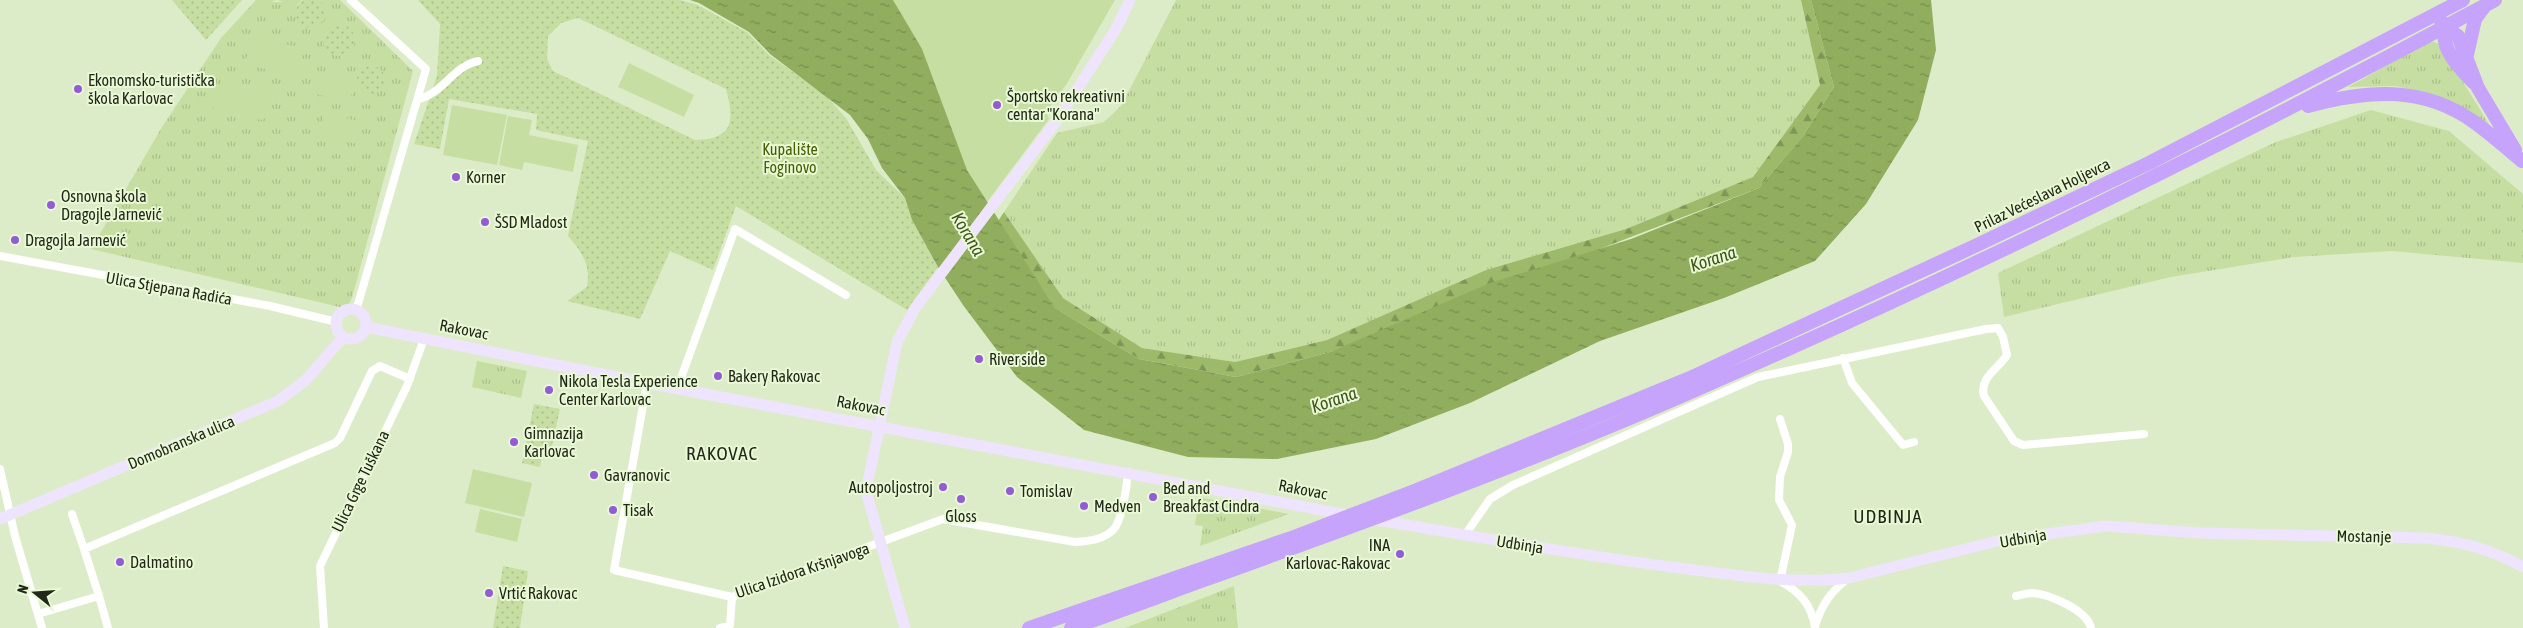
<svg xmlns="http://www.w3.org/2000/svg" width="2523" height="628" font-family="'Asap Condensed',sans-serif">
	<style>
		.grass { fill: url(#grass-tufts) }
		.forest { fill: url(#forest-firs) }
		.park { fill: url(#park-dots); fill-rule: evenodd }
		.pitch { fill: #c6dea2 }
		.water { fill: url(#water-ripples) }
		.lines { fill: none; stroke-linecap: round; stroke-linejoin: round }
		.street { stroke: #fff; stroke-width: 8 }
		.secondary { stroke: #eee4fe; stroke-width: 11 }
		.highway { stroke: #c7a4fb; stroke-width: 14 }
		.poi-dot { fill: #935cd5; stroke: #eaf9d5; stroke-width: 2 }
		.labels { text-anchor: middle; stroke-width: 4; stroke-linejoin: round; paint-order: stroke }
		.poi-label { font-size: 16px; fill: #212719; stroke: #eaf9d5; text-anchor: start }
		.park-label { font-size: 16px; fill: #455f01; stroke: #eaf9d5 }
		.street-label { font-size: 16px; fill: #212719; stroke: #eaf9d5 }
		.water-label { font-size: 18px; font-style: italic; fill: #41541b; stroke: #eaf9d5 }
		.quarter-label { font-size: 19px; letter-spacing: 1px; fill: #212719; stroke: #eaf9d5 }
	</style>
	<defs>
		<pattern id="grass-tufts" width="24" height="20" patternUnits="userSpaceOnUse" patternTransform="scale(1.25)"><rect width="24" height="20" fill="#c6dea2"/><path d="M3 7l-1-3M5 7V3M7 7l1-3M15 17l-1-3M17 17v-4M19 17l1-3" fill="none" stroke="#aabe8b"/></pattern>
		<pattern id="forest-firs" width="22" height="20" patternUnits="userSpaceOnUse" patternTransform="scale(1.25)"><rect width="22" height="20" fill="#9cba6a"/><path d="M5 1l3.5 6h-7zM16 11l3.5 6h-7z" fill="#7f9756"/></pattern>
		<pattern id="park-dots" width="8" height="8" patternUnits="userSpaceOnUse" patternTransform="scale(1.25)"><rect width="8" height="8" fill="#c6dea2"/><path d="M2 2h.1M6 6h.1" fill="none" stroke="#aabe8b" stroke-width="1.8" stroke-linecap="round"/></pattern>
		<pattern id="water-ripples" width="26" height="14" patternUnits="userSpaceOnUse" patternTransform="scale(1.25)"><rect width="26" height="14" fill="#91ae5f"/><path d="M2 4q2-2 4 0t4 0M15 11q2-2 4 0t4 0" fill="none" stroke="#768e4e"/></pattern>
	</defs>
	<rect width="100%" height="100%" fill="#ddecc8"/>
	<path class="grass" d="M256 0H276L271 2H283L278 0H302L297 5 321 0H340L413 71 352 298 348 306 344 308 91 249 162 127 221 38Z
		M1176 0H1801L1820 85 1753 177 1626 229 1486 270 1327 340 1235 362 1142 348 1063 298 1004 212 1057 133 1104 122 1121 106Z
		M2431 41 2440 44 2490 126 2424 92 2395 86 2348 87Z
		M2371 110 2449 131 2523 194V263L2392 251 2294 257 2171 277 2004 317 1998 273 2276 142Z
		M477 361 527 371 521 398 472 387Z
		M1199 497 1289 514 1200 546 1203 526 1195 525Z
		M1234 586 1238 628H1125Z"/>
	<path class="forest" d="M1801 0H1811L1834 87 1803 136 1759 188 1330 352 1236 377 1139 359 1055 308 998 221 1004 212 1063 298 1142 348 1235 362 1327 340 1486 270 1626 229 1753 177 1820 85Z"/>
	<path class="park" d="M296 13a15 15 0 1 1 30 0a15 15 0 1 1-30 0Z
		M172 0H242L206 40Z
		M418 0H680L698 5 748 33 769 55 826 96 846 118 876 170 905 198 912 220 938 267 907 310 736 206 713 270 670 251 640 319 567 301 587 287C591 265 582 252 568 236L588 141 536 130 537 114 449 99 440 149 414 144 437 76 440 24ZM578 18 726 89C735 122 733 139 695 140L553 71 547 59 548 36 561 23Z
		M323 40a16 16 0 1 1 32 0a16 16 0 1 1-32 0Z
		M357 80a14 14 0 1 1 28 0a14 14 0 1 1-28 0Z
		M534 404 560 409 549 459 542 457 540 467 522 463Z
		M503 566 528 571 520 628H493Z"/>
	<path class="pitch" d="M893 0H1115L1066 85 1046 112 1049 119 987 202 967 170Z
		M251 38 304 48 299 75 245 65Z
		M629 63 694 95 684 117 618 87Z
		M318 71 355 80 350 102 312 93Z
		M223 82 269 93 273 99 269 117 261 120 214 109 211 104 215 87Z
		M452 105 507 115 497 165 443 155Z
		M325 113 362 122 357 144 320 135Z
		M508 116 532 120 529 135 578 145 573 172 524 162 522 170 499 165Z
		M473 469 532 483 524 517 465 503Z
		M480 509 522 519 517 542 475 532Z"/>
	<path class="water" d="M690 0H893L922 49 967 170 1055 308 1139 359 1236 377 1330 352 1490 283 1631 239 1759 188 1803 136 1834 87 1811 0H1931L1936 50 1918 120 1866 204 1815 261 1724 298 1600 341 1470 403 1376 439 1277 459 1188 457 1084 430 1017 377 963 305 938 267 912 220 905 198 882 168 868 139 850 115 770 54 749 32 699 3Z"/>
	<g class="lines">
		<path class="street" d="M351 0 426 69 356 311
			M418 99C443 94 453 66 478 61
			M0 256 270 306 337 322
			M1843 358 1852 383 1903 445 1914 442
			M647 383 614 570 732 597 943 519 1075 542C1088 541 1103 540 1113 530 1122 522 1127 485 1128 472
			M677 389 735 229 846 295
			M1780 419 1788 444V452L1780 477 1779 500 1792 525 1780 581C1800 592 1812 605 1815 628
			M0 469 15 536 42 628
			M72 514 84 549 335 443 340 438 372 371 380 366 410 379
			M1465 535 1490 499 1513 485 1758 377 1986 329 1998 328 2003 337 2007 355C1998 369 1979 378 1984 396L2014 441 2023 445 2144 434
			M84 549 99 596
			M2016 596C2021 595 2027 593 2032 593 2049 594 2087 610 2091 628
			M38 614 99 596 108 628
			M1815 626C1822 604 1830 593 1847 579
			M324 628 320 566 407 386 424 339
			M720 628 730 625 732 597"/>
		<path class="secondary" d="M336 324a15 15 0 1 1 30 0a15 15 0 1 1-30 0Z
			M366 327 647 383 1353 516
			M0 519 278 401 306 380 343 337
			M1371 519C1473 536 1576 555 1679 568 1736 575 1792 585 1849 578L2002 540 2106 526 2200 533 2426 538C2464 542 2490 549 2523 567
			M905 628 866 491 897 342 916 307 1058 119 1116 29 1130 0"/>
		<path class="highway" d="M2441 21 2445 27 2458 36 2478 88 2515 150
			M2445 27C2440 50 2460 68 2474 83
			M2467 55 2475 19 2484 7
			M2308 106C2367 90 2422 85 2474 122 2491 134 2506 148 2522 161
			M1029 628 1294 537 1417 490 1690 378 1977 245 2149 163 2463 0
			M1071 628C1116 613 1160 596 1204 580 1368 521 1533 461 1693 391 1967 272 2233 141 2495 0"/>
	</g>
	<g class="poi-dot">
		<circle cx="78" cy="89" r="5"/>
		<circle cx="997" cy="105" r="5"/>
		<circle cx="456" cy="177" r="5"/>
		<circle cx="51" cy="205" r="5"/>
		<circle cx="485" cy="222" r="5"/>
		<circle cx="15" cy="240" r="5"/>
		<circle cx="979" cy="359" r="5"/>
		<circle cx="718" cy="376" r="5"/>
		<circle cx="549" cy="390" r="5"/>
		<circle cx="514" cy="442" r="5"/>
		<circle cx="594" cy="475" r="5"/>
		<circle cx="943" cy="487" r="5"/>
		<circle cx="1010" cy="491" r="5"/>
		<circle cx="1153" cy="497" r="5"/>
		<circle cx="961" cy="499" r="5"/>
		<circle cx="1084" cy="506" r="5"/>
		<circle cx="613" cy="510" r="5"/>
		<circle cx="1400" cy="554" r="5"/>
		<circle cx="120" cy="562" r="5"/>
		<circle cx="489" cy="593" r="5"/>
	</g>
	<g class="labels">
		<g class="poi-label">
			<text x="88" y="86">Ekonomsko-turistička<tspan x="88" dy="18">škola Karlovac</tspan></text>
			<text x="1007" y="102">Športsko rekreativni<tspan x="1007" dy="18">centar "Korana"</tspan></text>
			<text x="466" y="183">Korner</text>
			<text x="61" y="202">Osnovna škola<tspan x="61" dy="18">Dragojle Jarnević</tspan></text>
			<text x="495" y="228">ŠSD Mladost</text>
			<text x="25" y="246">Dragojla Jarnević</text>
			<text x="989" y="365">River side</text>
			<text x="728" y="382">Bakery Rakovac</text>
			<text x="559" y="387">Nikola Tesla Experience<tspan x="559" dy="18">Center Karlovac</tspan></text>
			<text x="524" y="439">Gimnazija<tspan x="524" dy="18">Karlovac</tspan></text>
			<text x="604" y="481">Gavranovic</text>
			<text x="933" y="493" text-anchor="end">Autopoljostroj</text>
			<text x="1163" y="494">Bed and<tspan x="1163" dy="18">Breakfast Cindra</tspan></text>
			<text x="1020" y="497">Tomislav</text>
			<text x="1094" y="512">Medven</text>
			<text x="623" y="516">Tisak</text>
			<text x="961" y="522" text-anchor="middle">Gloss</text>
			<text x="1390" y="551" text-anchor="end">INA<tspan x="1390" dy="18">Karlovac-Rakovac</tspan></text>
			<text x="130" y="568">Dalmatino</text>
			<text x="499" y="599">Vrtić Rakovac</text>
		</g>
		<g class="park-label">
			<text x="790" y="155">Kupalište<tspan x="790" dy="18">Foginovo</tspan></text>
		</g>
		<g class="street-label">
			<text transform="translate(2042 195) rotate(-26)" y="6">Prilaz Većeslava Holjevca</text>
			<text transform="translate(169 288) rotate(10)" y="6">Ulica Stjepana Radića</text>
			<text transform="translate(464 329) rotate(11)" y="6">Rakovac</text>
			<text transform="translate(861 405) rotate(11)" y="6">Rakovac</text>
			<text transform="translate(181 442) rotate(-23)" y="6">Domobranska ulica</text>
			<text transform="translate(360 481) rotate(-64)" y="6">Ulica Grge Tuškana</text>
			<text transform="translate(1303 489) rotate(11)" y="6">Rakovac</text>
			<text transform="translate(2364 536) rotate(1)" y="6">Mostanje</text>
			<text transform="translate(2023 538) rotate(-10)" y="6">Udbinja</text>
			<text transform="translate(1520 544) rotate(9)" y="6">Udbinja</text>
			<text transform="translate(802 570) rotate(-19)" y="6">Ulica Izidora Kršnjavoga</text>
		</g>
		<g class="water-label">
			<text transform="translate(968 234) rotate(59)" y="6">Korana</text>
			<text transform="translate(1713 259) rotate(-18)" y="6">Korana</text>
			<text transform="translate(1334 400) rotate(-19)" y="6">Korana</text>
		</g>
		<g class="quarter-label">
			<text x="722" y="460">RAKOVAC</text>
			<text x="1888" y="523">UDBINJA</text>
		</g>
	</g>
	<g transform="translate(35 593) rotate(287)" stroke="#eaf9d5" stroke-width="4" paint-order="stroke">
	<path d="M0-4L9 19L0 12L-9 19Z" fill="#212719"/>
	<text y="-8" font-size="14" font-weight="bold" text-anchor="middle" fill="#212719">N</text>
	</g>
</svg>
